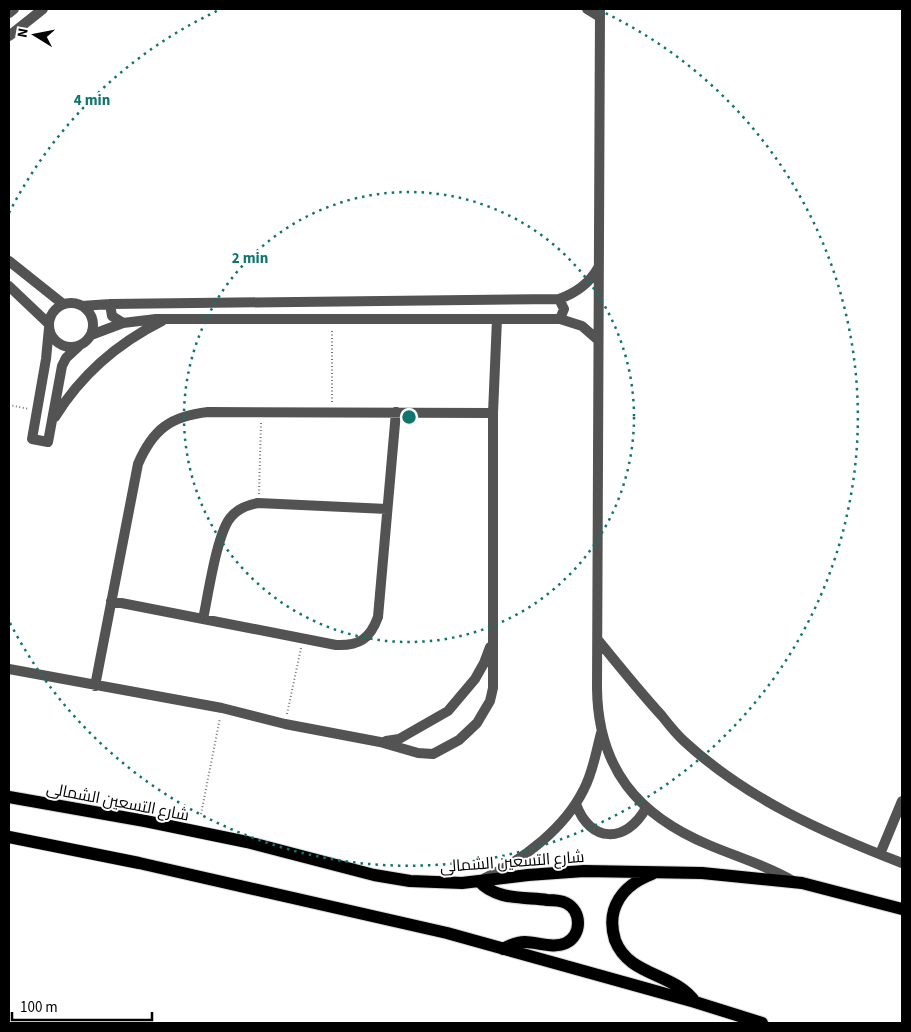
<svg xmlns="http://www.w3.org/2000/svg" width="911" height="1032" font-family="'Source Sans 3',Cairo,sans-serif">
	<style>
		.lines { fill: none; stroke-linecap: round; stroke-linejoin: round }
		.major-casing { stroke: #dbdbdb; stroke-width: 14 }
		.path { stroke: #757575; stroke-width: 2; stroke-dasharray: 1 2.5; stroke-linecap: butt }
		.minor { stroke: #535353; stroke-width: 10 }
		.major { stroke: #000; stroke-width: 12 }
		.ring { fill: none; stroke: #0f766e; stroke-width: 2.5; stroke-dasharray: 2.5 5 }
		.labels { text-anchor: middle; stroke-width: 4; stroke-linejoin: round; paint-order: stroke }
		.street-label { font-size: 16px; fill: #000; stroke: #fff }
		.centre { fill: #0f766e; stroke: #fff; stroke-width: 2.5 }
		.ring-label { font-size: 15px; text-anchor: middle; font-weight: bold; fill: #0f766e; stroke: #fff; stroke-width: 4; stroke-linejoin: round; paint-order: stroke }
	</style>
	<rect width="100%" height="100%" fill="#fff"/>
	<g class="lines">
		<g class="major-casing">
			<path id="major" d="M9 797 145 821 247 842 374 875 410 881 462 883 528 875 584 871 702 873 802 883 902 909
				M9 837 139 863 447 933 695 1002 762 1023
				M652 874C634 881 620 891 614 910 611 920 612 930 615 940 629 977 674 972 695 1002
				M479 881C495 900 524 897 547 900 553 900 560 900 566 903 582 911 582 935 566 943 554 949 537 942 525 942 516 942 510 945 503 949"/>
		</g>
		<path class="path" d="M332 402V329
			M9 405 29 409
			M259 494 261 422
			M287 714 301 648
			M201 814 220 718"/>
		<path class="minor" d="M587 9 600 17
			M600 9 597 688C598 768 637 815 709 845 737 857 766 865 793 881
			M9 13 14 9
			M9 36 43 9
			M9 261 63 304
			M9 286 49 324
			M559 299 564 309 560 319
			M49 325a22 22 0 1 1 44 0a22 22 0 1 1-44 0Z
			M110 304 112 316 123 323
			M82 306 110 304 559 299C576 293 589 284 598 268
			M49 328 46 359 32 439 48 442 62 366 66 358 79 346
			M91 335 123 323 156 319H560L582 326 598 340
			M55 417C81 375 118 343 162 321
			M111 601 336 645C359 646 370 639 378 617L396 412
			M203 619C208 596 217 532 231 517 238 508 248 505 258 503L387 509
			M598 640C619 666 640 692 662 716 669 725 676 734 685 742 747 799 824 833 902 863
			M9 669 222 708 285 724 380 742 418 753 433 754 459 740 477 723 490 701 493 688V413L497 319
			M95 686 138 464C153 429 171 416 208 412L493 413
			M386 741 399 739 448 711 475 679 484 663 490 647
			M576 804C590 843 626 844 646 808
			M880 854 902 801
			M485 878C524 859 565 828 584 789 593 772 596 752 601 733"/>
		<use href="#major" class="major"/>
	</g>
	<g class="ring">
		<circle cx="409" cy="417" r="225"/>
		<path d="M9 213A449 449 0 0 1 219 10M599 10A449 449 0 1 1 9 621"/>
	</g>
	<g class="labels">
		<g class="street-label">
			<text transform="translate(118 801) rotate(11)" y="6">شارع التسعين الشمالى</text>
			<text transform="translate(512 861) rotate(-4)" y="6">شارع التسعين الشمالى</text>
		</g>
	</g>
	<circle cx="409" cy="417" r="8" class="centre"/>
	<g class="ring-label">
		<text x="92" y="105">4 min</text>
		<text x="250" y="263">2 min</text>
	</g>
	<rect width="911" height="1032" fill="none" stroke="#000000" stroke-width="20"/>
	<g transform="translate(35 35) rotate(280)" stroke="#ffffff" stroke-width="4" paint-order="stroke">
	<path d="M0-4L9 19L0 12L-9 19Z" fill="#000000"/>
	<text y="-8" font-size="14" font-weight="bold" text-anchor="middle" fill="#000000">N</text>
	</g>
	<path d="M12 1012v8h140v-8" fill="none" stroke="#000000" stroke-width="2.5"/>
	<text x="20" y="1012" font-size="15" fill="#000000" stroke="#ffffff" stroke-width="4" paint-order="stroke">100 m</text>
</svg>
